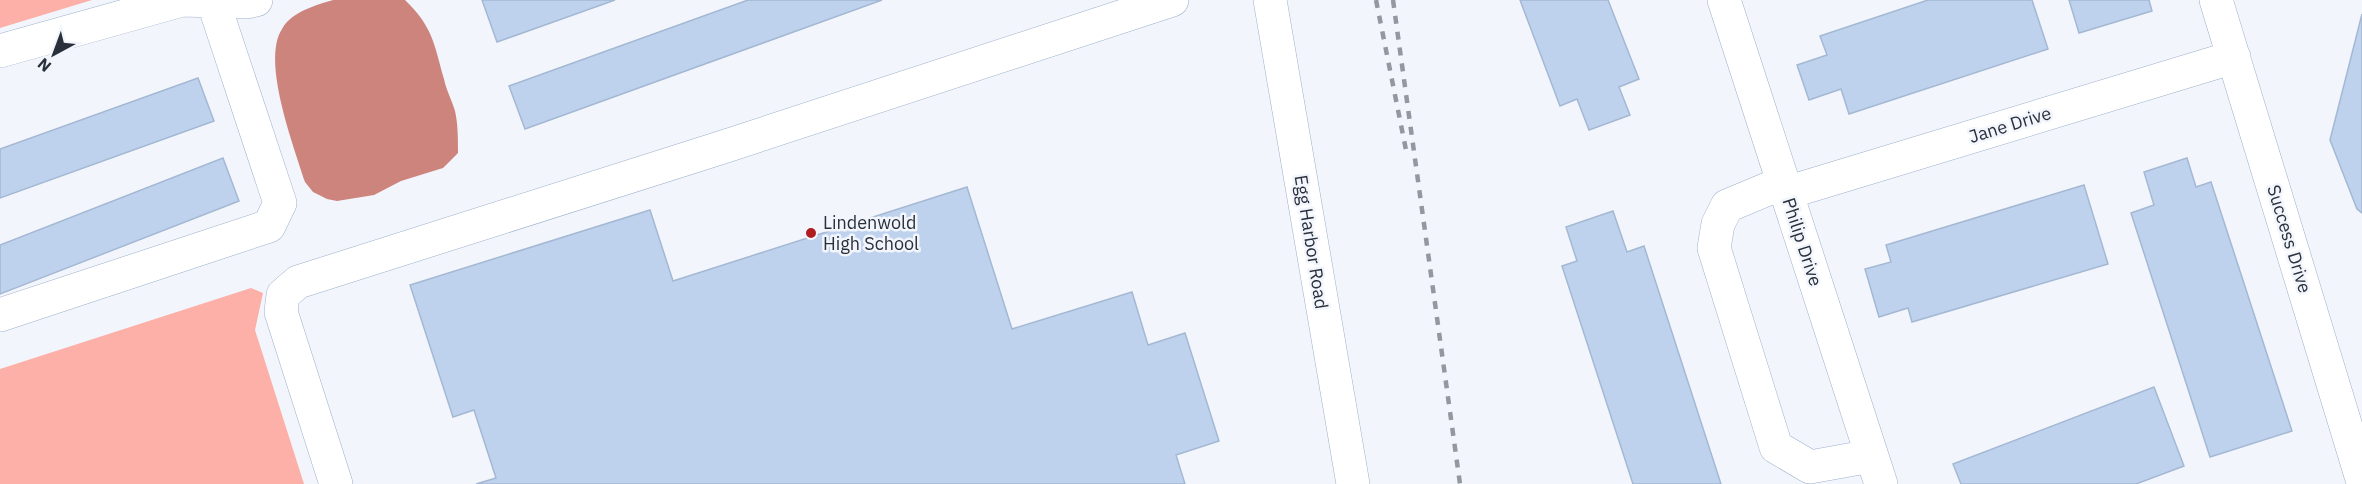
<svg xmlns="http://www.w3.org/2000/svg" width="2362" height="484" font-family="'IBM Plex Sans',sans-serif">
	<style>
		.green { fill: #fcb0a7 }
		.water { fill: #cd847c }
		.building { fill: #bed2ee; stroke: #a4b8d3; stroke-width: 1.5 }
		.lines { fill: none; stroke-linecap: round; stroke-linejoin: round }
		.minor-casing { stroke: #9db0cb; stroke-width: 34 }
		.minor { stroke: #fff; stroke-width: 33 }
		.rail { stroke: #9297a0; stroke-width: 4.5; stroke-dasharray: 8 8; stroke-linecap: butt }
		.poi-dot { fill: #ae1d20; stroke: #f2f6fc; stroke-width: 2 }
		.labels { text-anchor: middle; stroke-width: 5; stroke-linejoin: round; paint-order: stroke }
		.street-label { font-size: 18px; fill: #29303b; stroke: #f2f6fc }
		.poi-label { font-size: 18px; fill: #29303b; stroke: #f2f6fc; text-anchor: start }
	</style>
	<rect width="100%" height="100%" fill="#f2f6fc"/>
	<path class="green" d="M0 0H92L0 28Z
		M251 288 263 293 255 330 304 484H0V369Z"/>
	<path class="water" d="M333 0H405C433 27 434 44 444 79 446 90 452 100 455 111 458 124 458 139 458 153L443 168 401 181 374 195 337 201 327 199 313 192 305 182C294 146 261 61 282 29 291 12 316 5 333 0Z"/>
	<path class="building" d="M482 0H615L497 42Z
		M748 0H882L525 129 509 86Z
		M1520 0H1608L1639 79 1619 87 1630 115 1589 130 1577 99 1560 106Z
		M1928 0H2032L2048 49 1849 114 1841 89 1809 100 1797 65 1827 55 1820 36Z
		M2069 0H2149L2152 11 2079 33Z
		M2362 14V213L2357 209 2330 140Z
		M198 78 214 121 0 198V149Z
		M223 158 239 201 0 294V245Z
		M2187 158 2196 187 2211 182 2292 431 2210 457 2131 213 2154 205 2144 172Z
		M2084 185 2108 264 1912 322 1908 308 1879 317 1865 269 1891 262 1886 245Z
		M967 187 1012 329 1132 292 1148 345 1185 333 1219 441 1176 455 1185 484H476L496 478 474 410 453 417 410 285 650 210 673 281Z
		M1613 211 1627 252 1644 246 1721 484H1633L1562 266 1577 261 1566 227Z
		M2154 387 2184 466 2136 484H1961L1953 464Z"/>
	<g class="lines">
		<g class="minor-casing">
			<path id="minor" d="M1270 0 1353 484
				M1724 0 1881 484
				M2216 0 2362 479
				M0 51 182 0 247 2 256 0
				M1782 183 1727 206 1718 224 1714 248 1776 447 1810 467 1871 456
				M1786 193 2234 57
				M0 315 269 226 280 203 213 1
				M336 484 281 312 283 295 298 282 723 147 1172 0"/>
		</g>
		<use href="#minor" class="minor"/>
		<path class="rail" d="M1376 0 1406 150
			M1393 0 1460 484"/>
	</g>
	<circle class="poi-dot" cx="811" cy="233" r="6"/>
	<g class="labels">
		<g class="street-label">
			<text transform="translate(2010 125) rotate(-17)" y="6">Jane Drive</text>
			<text transform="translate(2289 239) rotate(73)" y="6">Success Drive</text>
			<text transform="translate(1311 242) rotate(81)" y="6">Egg Harbor Road</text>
			<text transform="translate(1802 242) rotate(72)" y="6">Philip Drive</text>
		</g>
		<g class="poi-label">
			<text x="823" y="229">Lindenwold<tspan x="823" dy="21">High School</tspan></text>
		</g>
	</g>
	<g transform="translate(54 54) rotate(221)" stroke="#f2f6fc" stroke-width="4.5" paint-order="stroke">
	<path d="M0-4.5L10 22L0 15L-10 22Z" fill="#29303b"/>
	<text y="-9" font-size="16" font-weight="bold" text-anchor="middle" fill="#29303b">N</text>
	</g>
</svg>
